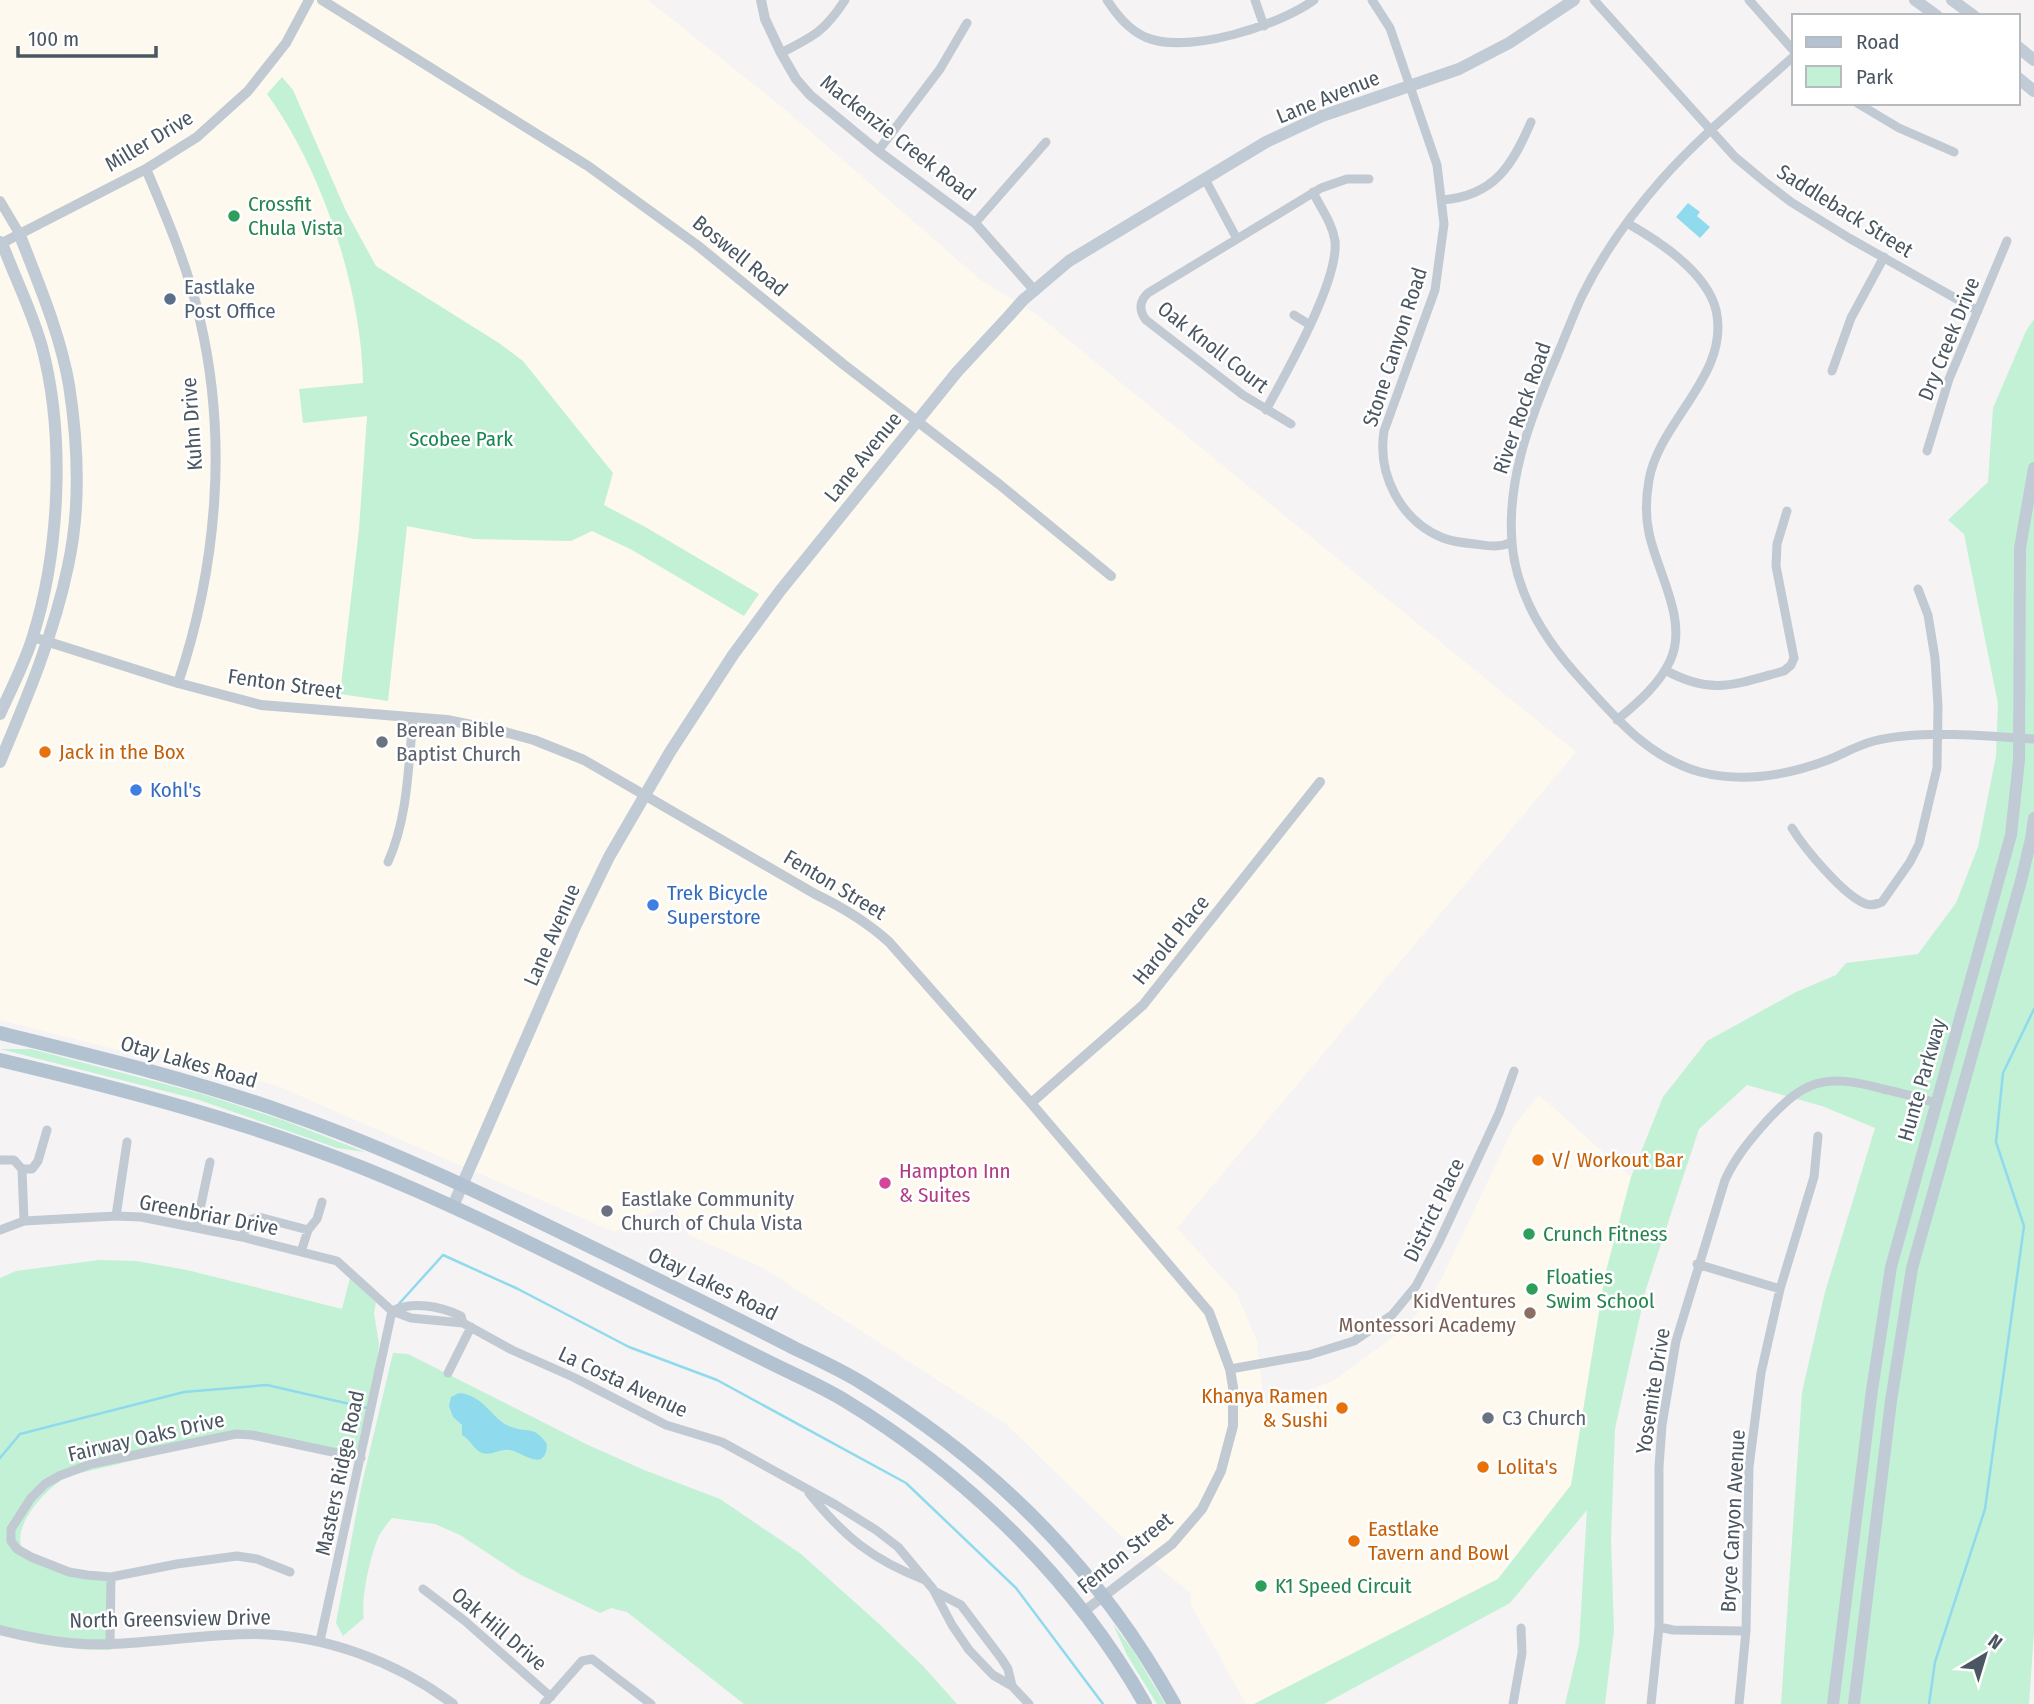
<svg xmlns="http://www.w3.org/2000/svg" width="2034" height="1704" font-family="'Fira Sans Condensed',sans-serif">
	<style>
		.commercial { fill: #fdf9ef }
		.green { fill: #c3f1d5 }
		.water { fill: #90daee }
		.lines { fill: none; stroke-linecap: round; stroke-linejoin: round }
		.stream { stroke: #90daee; stroke-width: 2.5 }
		.minor { stroke: #c1cad2; stroke-width: 9 }
		.tertiary { stroke: #c1cad2; stroke-width: 10 }
		.secondary { stroke: #c1cbd6; stroke-width: 12 }
		.primary { stroke: #b3c2d1; stroke-width: 14 }
		.leisure-dot { fill: #2e9e5b; stroke: #fff; stroke-width: 2.5 }
		.service-dot { fill: #5c6f8a; stroke: #fff; stroke-width: 2.5 }
		.worship-dot { fill: #6b7280; stroke: #fff; stroke-width: 2.5 }
		.food-dot { fill: #e8710a; stroke: #fff; stroke-width: 2.5 }
		.shop-dot { fill: #3f7fe0; stroke: #fff; stroke-width: 2.5 }
		.hotel-dot { fill: #d1479c; stroke: #fff; stroke-width: 2.5 }
		.education-dot { fill: #8d6e63; stroke: #fff; stroke-width: 2.5 }
		.labels { text-anchor: middle; stroke-width: 5; stroke-linejoin: round; paint-order: stroke }
		.street-label { font-size: 21px; fill: #4a5661; stroke: #fff }
		.leisure-label { font-size: 21px; fill: #27864d; stroke: #fff; text-anchor: start }
		.service-label { font-size: 21px; fill: #4e5e75; stroke: #fff; text-anchor: start }
		.park-label { font-size: 21px; fill: #17864f; stroke: #fff }
		.worship-label { font-size: 21px; fill: #5b616d; stroke: #fff; text-anchor: start }
		.food-label { font-size: 21px; fill: #c56008; stroke: #fff; text-anchor: start }
		.shop-label { font-size: 21px; fill: #366cbe; stroke: #fff; text-anchor: start }
		.hotel-label { font-size: 21px; fill: #b23c85; stroke: #fff; text-anchor: start }
		.education-label { font-size: 21px; fill: #785e54; stroke: #fff; text-anchor: end }
	</style>
	<rect width="100%" height="100%" fill="#f5f3f3"/>
	<path class="commercial" d="M0 0H648L782 107 982 281 1035 313 1576 752 1177 1228 1237 1294 1257 1341 1264 1404 1333 1381 1400 1332 1426 1304 1440 1282 1514 1126 1539 1095 1631 1177 1605 1275 1571 1485 1497 1579 1254 1704H1246L1191 1605V1594L1117 1532 1006 1424 763 1268 689 1235 671 1202 614 1232 277 1086 136 1047 133 1054 0 1020Z"/>
	<path class="green" d="M282 77 293 90 346 211 376 266 499 343 523 361 613 473 604 505 647 528 759 594 744 616 632 550 592 531 571 541 474 539 407 526 388 701 340 694 359 529 367 416 303 423 299 389 363 383C362 290 322 169 267 94Z
		M2034 319V1632L2029 1704H1781L1802 1392 1825 1292 1875 1128 1822 1106 1747 1085 1699 1129 1646 1289 1615 1429 1611 1539 1614 1630 1605 1704H1565L1579 1645 1587 1510 1510 1603 1324 1704H1254L1498 1579 1571 1485 1605 1275 1631 1177 1663 1097 1707 1041 1796 992 1836 975 1846 963 1918 954 1956 903 1978 847 1996 756 1998 704 1964 534 1948 520 1988 482 1993 408 2026 331Z
		M0 1049H31L199 1093 283 1120 365 1152 337 1148 196 1099Z
		M99 1260 136 1261 187 1270 342 1309 350 1278 376 1303 374 1313 379 1344 371 1409 361 1431 357 1454 238 1433 194 1446 68 1476C47 1487 0 1535 30 1558 36 1561 45 1562 51 1563 71 1568 90 1573 109 1578L111 1650C73 1650 36 1646 0 1634V1278L16 1271Z
		M393 1353 408 1354 586 1444 644 1470 720 1499 801 1554 878 1623 922 1665 957 1704H744L627 1612 611 1608 600 1613 521 1575 460 1535 435 1524 392 1518C388 1523 382 1530 379 1536 371 1552 360 1601 364 1618L343 1636 336 1623 361 1488Z
		M1113 1624 1134 1652 1165 1704H1157L1127 1655Z"/>
	<path class="water" d="M1688 203 1700 212 1697 216 1710 227 1700 238 1676 217Z
		M459 1393C484 1395 492 1419 509 1426 528 1434 533 1424 547 1444 546 1474 522 1452 510 1450 500 1448 492 1456 482 1453 473 1449 470 1439 462 1435V1425L453 1417 449 1406 451 1397Z"/>
	<g class="lines">
		<path class="stream" d="M397 1306 443 1255 518 1289 629 1347 717 1380 906 1483 1016 1588 1103 1704
			M0 1458 20 1434 184 1392 267 1385 367 1408
			M1929 1704 1935 1662 1985 1509 2024 1226 1996 1142 2003 1073 2034 1009"/>
		<path class="minor" d="M1107 0C1117 15 1128 29 1145 37 1187 55 1278 26 1314 0
			M1255 0 1264 26
			M1372 0 1390 28 1437 165 1444 224 1435 290 1384 431C1377 475 1401 521 1443 538 1453 542 1464 543 1475 544 1489 546 1499 548 1512 542
			M1594 0 1735 157 1765 182 1791 202 1849 238 1978 311
			M1749 0 1794 51
			M781 53C814 36 824 32 845 0
			M1794 56C1750 96 1702 134 1663 178 1633 212 1602 255 1582 296 1571 320 1562 345 1551 370 1528 425 1507 482 1512 543 1516 592 1544 638 1576 674 1612 714 1646 757 1700 772 1742 783 1788 775 1828 760 1843 754 1858 745 1874 741 1922 729 1984 736 2034 739
			M1857 103 1899 128 1954 152
			M878 151 940 69 967 23
			M1205 179 1237 239
			M1442 200C1494 196 1512 166 1531 122
			M975 223 1046 142
			M1294 315 1310 325
			M1832 371 1851 318 1884 257
			M1266 410C1286 373 1339 281 1335 241 1332 222 1321 209 1313 192
			M1291 424 1243 395 1146 320C1139 311 1139 301 1148 293L1321 188 1347 179H1369
			M1927 451 1949 379 2007 241
			M1665 670C1712 696 1736 684 1784 671L1791 665 1794 658 1776 566 1777 544 1787 511
			M1617 720C1636 704 1659 685 1670 661 1689 621 1657 572 1649 533 1645 515 1646 497 1649 480 1659 421 1731 374 1716 310 1707 273 1659 241 1627 223
			M1792 828C1804 848 1844 896 1866 904 1872 906 1877 904 1882 902L1910 862 1919 844 1937 768 1938 706 1935 658 1928 615 1918 589
			M388 862C408 817 408 768 413 719
			M0 1160H14L22 1169 24 1221
			M22 1169H32L38 1161 47 1130
			M116 1216 127 1142
			M196 1228 210 1162
			M0 1230 24 1221 116 1216 141 1217 242 1237 337 1261 392 1311 411 1318 463 1323 461 1316C440 1306 413 1301 392 1311
			M242 1237 252 1219 259 1217 308 1230
			M301 1252 308 1230 317 1219 322 1202
			M1697 1264 1780 1289
			M463 1323 512 1350 573 1377 666 1425 722 1442 836 1505 876 1530 898 1547 933 1589 952 1625 969 1650 993 1675 1012 1686 1029 1704
			M1230 1369 1309 1355 1354 1341 1392 1315 1416 1286 1439 1242 1499 1113 1514 1071
			M448 1373 471 1327
			M809 1493C844 1537 873 1560 925 1580
			M290 1572 257 1559 237 1556 177 1564 111 1577 87 1575 69 1572 31 1557 17 1549 11 1541V1529L31 1498 45 1484 59 1476 91 1464 236 1434 252 1435 361 1458
			M423 1589 465 1621 551 1697
			M936 1592 961 1605 1001 1658 1008 1669 1012 1686
			M1659 1627 1673 1630 1746 1631
			M320 1641 392 1311
			M110 1644 111 1577
			M544 1704 582 1661 592 1659 651 1704
			M1513 1704 1522 1653 1521 1628
			M1651 1704 1659 1627V1467L1662 1425 1676 1341 1725 1180C1735 1158 1749 1141 1765 1123 1805 1079 1825 1073 1883 1089 1900 1093 1918 1097 1935 1103
			M1739 1704 1746 1631 1749 1467 1761 1373 1780 1289 1814 1177 1818 1136"/>
		<path class="tertiary" d="M322 0 588 166 697 245 843 364 1000 485 1111 576
			M761 0 765 19 781 53 796 79 810 95 878 151 975 223 1035 291
			M146 169C167 218 188 268 200 320 228 440 217 567 178 683
			M0 201 19 233
			M0 241 2 243 146 169 197 137 248 91 286 43 309 0
			M33 637 178 683 261 705 447 720 501 731 534 740 584 760 815 894C842 907 867 922 889 942L1031 1103 1209 1312 1230 1369 1233 1387V1426L1221 1471 1202 1509 1172 1544 1083 1612
			M1031 1103 1143 1005 1320 782
			M0 1630C36 1639 74 1646 111 1644 159 1642 207 1634 255 1634 326 1635 397 1662 453 1704"/>
		<path class="secondary" d="M1915 0 1937 16
			M1952 0 1974 16
			M2018 47 2034 60
			M2018 78 2034 91
			M0 714C11 689 25 663 33 636 60 550 65 434 42 347 32 311 15 278 2 243
			M0 762C27 698 54 634 68 566 81 507 78 443 69 385 60 333 38 282 19 233
			M453 1206 574 929 609 857 670 752 733 655 780 591 957 372 1007 318 1023 300 1069 261 1266 142 1322 116 1459 69 1509 43 1574 0
			M1833 1704 1872 1390 1891 1267 2011 835 2019 760 2020 548 2034 468
			M1854 1704 1891 1401 1912 1268 2021 881 2031 839 2034 818"/>
		<path class="primary" d="M0 1033C97 1057 194 1080 289 1114 407 1155 519 1212 632 1267 686 1294 740 1320 794 1348 817 1359 841 1370 862 1383 994 1464 1099 1568 1174 1704
			M0 1060C123 1089 245 1121 363 1168 453 1204 539 1248 626 1291 675 1315 723 1339 771 1363 795 1375 821 1386 844 1400 966 1474 1075 1580 1145 1704"/>
	</g>
	<g class="leisure-dot">
		<circle cx="234" cy="216" r="7"/>
		<circle cx="1529" cy="1234" r="7"/>
		<circle cx="1532" cy="1289" r="7"/>
		<circle cx="1261" cy="1586" r="7"/>
	</g>
	<circle class="service-dot" cx="170" cy="299" r="7"/>
	<g class="worship-dot">
		<circle cx="382" cy="742" r="7"/>
		<circle cx="607" cy="1211" r="7"/>
		<circle cx="1488" cy="1418" r="7"/>
	</g>
	<g class="food-dot">
		<circle cx="45" cy="752" r="7"/>
		<circle cx="1538" cy="1160" r="7"/>
		<circle cx="1342" cy="1408" r="7"/>
		<circle cx="1483" cy="1467" r="7"/>
		<circle cx="1354" cy="1541" r="7"/>
	</g>
	<g class="shop-dot">
		<circle cx="136" cy="790" r="7"/>
		<circle cx="653" cy="905" r="7"/>
	</g>
	<circle class="hotel-dot" cx="885" cy="1183" r="7"/>
	<circle class="education-dot" cx="1530" cy="1313" r="7"/>
	<g class="labels">
		<g class="street-label">
			<text transform="translate(1328 97) rotate(-22)" y="7">Lane Avenue</text>
			<text transform="translate(898 138) rotate(38)" y="7">Mackenzie Creek Road</text>
			<text transform="translate(149 141) rotate(-31)" y="7">Miller Drive</text>
			<text transform="translate(1845 211) rotate(32)" y="7">Saddleback Street</text>
			<text transform="translate(740 256) rotate(39)" y="7">Boswell Road</text>
			<text transform="translate(1949 339) rotate(-68)" y="7">Dry Creek Drive</text>
			<text transform="translate(1213 347) rotate(38)" y="7">Oak Knoll Court</text>
			<text transform="translate(1395 347) rotate(-72)" y="7">Stone Canyon Road</text>
			<text transform="translate(1522 408) rotate(-71)" y="7">River Rock Road</text>
			<text transform="translate(192 424) rotate(-94)" y="7">Kuhn Drive</text>
			<text transform="translate(863 457) rotate(-51)" y="7">Lane Avenue</text>
			<text transform="translate(285 684) rotate(8)" y="7">Fenton Street</text>
			<text transform="translate(835 885) rotate(31)" y="7">Fenton Street</text>
			<text transform="translate(552 935) rotate(-66)" y="7">Lane Avenue</text>
			<text transform="translate(1171 940) rotate(-51)" y="7">Harold Place</text>
			<text transform="translate(189 1062) rotate(16)" y="7">Otay Lakes Road</text>
			<text transform="translate(1922 1080) rotate(-74)" y="7">Hunte Parkway</text>
			<text transform="translate(1434 1210) rotate(-64)" y="7">District Place</text>
			<text transform="translate(209 1215) rotate(11)" y="7">Greenbriar Drive</text>
			<text transform="translate(713 1284) rotate(26)" y="7">Otay Lakes Road</text>
			<text transform="translate(623 1382) rotate(25)" y="7">La Costa Avenue</text>
			<text transform="translate(1653 1391) rotate(-81)" y="7">Yosemite Drive</text>
			<text transform="translate(146 1437) rotate(-13)" y="7">Fairway Oaks Drive</text>
			<text transform="translate(340 1473) rotate(-78)" y="7">Masters Ridge Road</text>
			<text transform="translate(1733 1521) rotate(-87)" y="7">Bryce Canyon Avenue</text>
			<text transform="translate(1125 1553) rotate(-39)" y="7">Fenton Street</text>
			<text transform="translate(170 1619) rotate(-1)" y="7">North Greensview Drive</text>
			<text transform="translate(499 1629) rotate(40)" y="7">Oak Hill Drive</text>
		</g>
		<g class="leisure-label">
			<text x="248" y="211">Crossfit<tspan x="248" dy="24">Chula Vista</tspan></text>
			<text x="1543" y="1241">Crunch Fitness</text>
			<text x="1546" y="1284">Floaties<tspan x="1546" dy="24">Swim School</tspan></text>
			<text x="1275" y="1593">K1 Speed Circuit</text>
		</g>
		<g class="service-label">
			<text x="184" y="294">Eastlake<tspan x="184" dy="24">Post Office</tspan></text>
		</g>
		<g class="park-label">
			<text x="461" y="446">Scobee Park</text>
		</g>
		<g class="worship-label">
			<text x="396" y="737">Berean Bible<tspan x="396" dy="24">Baptist Church</tspan></text>
			<text x="621" y="1206">Eastlake Community<tspan x="621" dy="24">Church of Chula Vista</tspan></text>
			<text x="1502" y="1425">C3 Church</text>
		</g>
		<g class="food-label">
			<text x="59" y="759">Jack in the Box</text>
			<text x="1552" y="1167">V/ Workout Bar</text>
			<text x="1328" y="1403" text-anchor="end">Khanya Ramen<tspan x="1328" dy="24">&amp; Sushi</tspan></text>
			<text x="1497" y="1474">Lolita's</text>
			<text x="1368" y="1536">Eastlake<tspan x="1368" dy="24">Tavern and Bowl</tspan></text>
		</g>
		<g class="shop-label">
			<text x="150" y="797">Kohl's</text>
			<text x="667" y="900">Trek Bicycle<tspan x="667" dy="24">Superstore</tspan></text>
		</g>
		<g class="hotel-label">
			<text x="899" y="1178">Hampton Inn<tspan x="899" dy="24">&amp; Suites</tspan></text>
		</g>
		<g class="education-label">
			<text x="1516" y="1308">KidVentures<tspan x="1516" dy="24">Montessori Academy</tspan></text>
		</g>
	</g>
	<rect x="1792" y="14" width="228" height="91" fill="#ffffff" stroke="#b7bbc0" stroke-width="2"/>
	<rect x="1806" y="37" width="35" height="10" fill="#b3c2d1" stroke="#b7bbc0" stroke-width="2"/>
	<text x="1856" y="49" font-size="21" fill="#4a5661">Road</text>
	<rect x="1806" y="66" width="35" height="21" fill="#c3f1d5" stroke="#b7bbc0" stroke-width="2"/>
	<text x="1856" y="84" font-size="21" fill="#4a5661">Park</text>
	<g transform="translate(1985 1655) rotate(38)" stroke="#ffffff" stroke-width="5" paint-order="stroke">
	<path d="M0-5L12 26L0 18L-12 26Z" fill="#4a5661"/>
	<text y="-10" font-size="19" font-weight="bold" text-anchor="middle" fill="#4a5661">N</text>
	</g>
	<path d="M18 46v10h138v-10" fill="none" stroke="#4a5661" stroke-width="3.5"/>
	<text x="28" y="46" font-size="21" fill="#4a5661" stroke="#ffffff" stroke-width="5" paint-order="stroke">100 m</text>
</svg>
